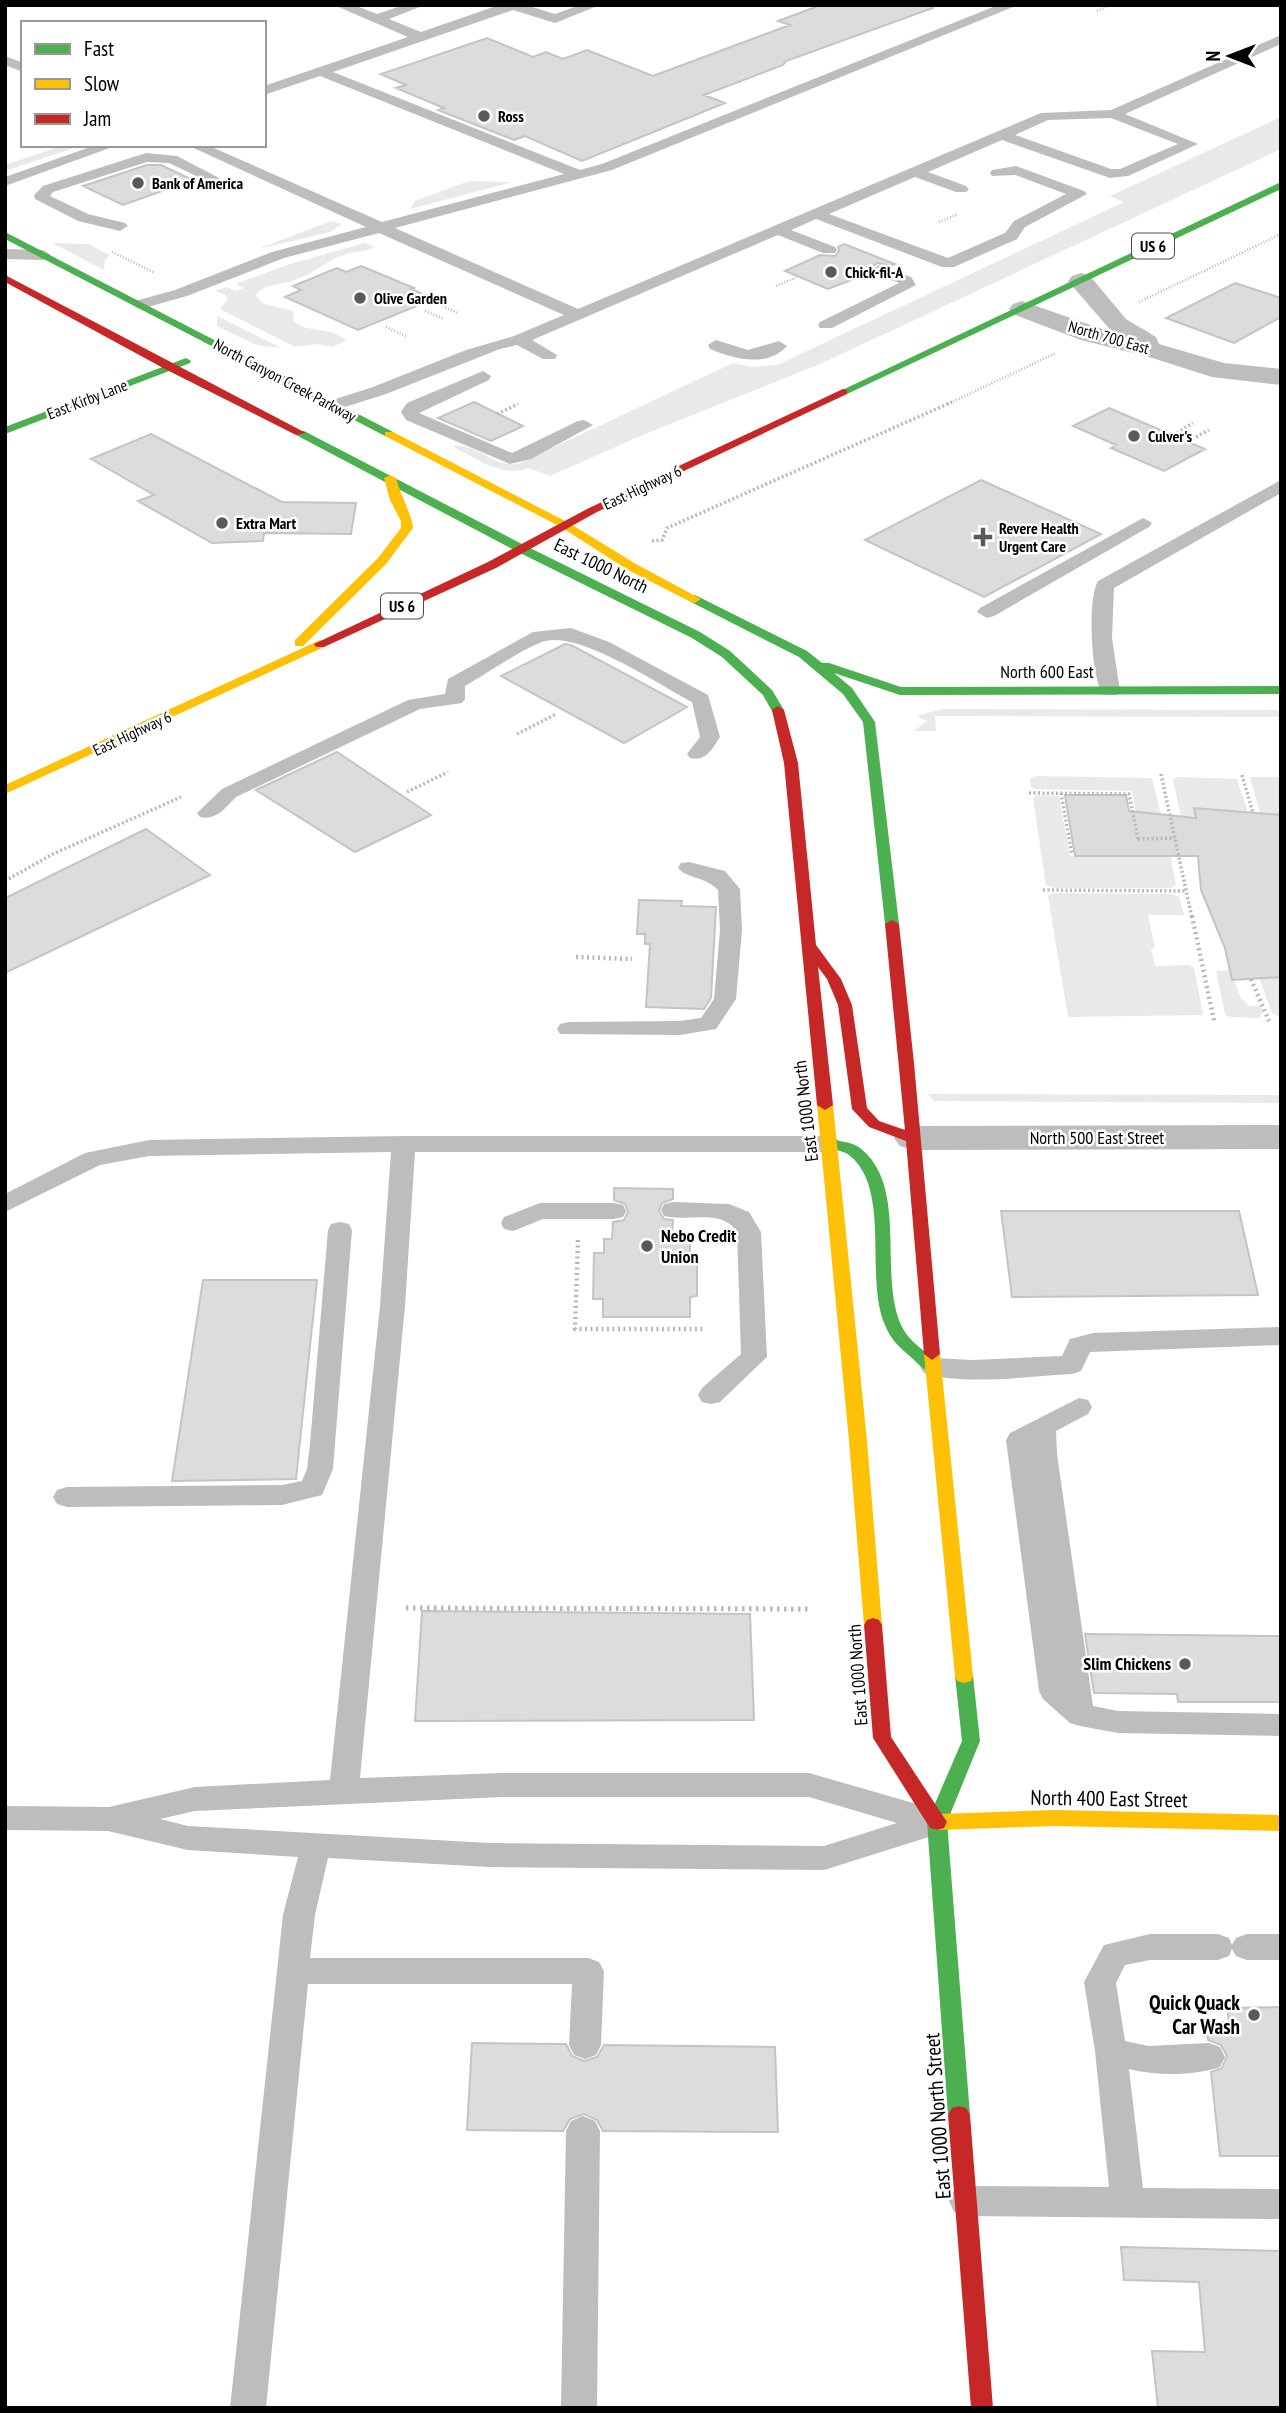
<svg xmlns="http://www.w3.org/2000/svg" width="1286" height="2413" font-family="'PT Sans Narrow',sans-serif">
	<style>
		.green { fill: #e9e9e9 }
		.building { fill: #dcdcdc; stroke: #c4c4c4; stroke-width: 2 }
		.lines { fill: none; stroke-linecap: round; stroke-linejoin: round }
		.path-far3 { stroke: #b8b8b8; stroke-width: 2.5; stroke-dasharray: 1 2; stroke-linecap: butt }
		.path-far2 { stroke: #b8b8b8; stroke-width: 3.5; stroke-dasharray: 2 2.5; stroke-linecap: butt }
		.path-far1 { stroke: #b8b8b8; stroke-width: 4.5; stroke-dasharray: 2 3.5; stroke-linecap: butt }
		.path { stroke: #b8b8b8; stroke-width: 5; stroke-dasharray: 2.5 4.5; stroke-linecap: butt }
		.lane { fill: #bdbdbd; fill-rule: evenodd }
		.street { fill: #bdbdbd; fill-rule: evenodd }
		.fast { fill: #4caf50; fill-rule: evenodd }
		.slow { fill: #ffc107; fill-rule: evenodd }
		.jam { fill: #c62828; fill-rule: evenodd }
		.poi-dot { fill: #595959; stroke: #fff; stroke-width: 2.5 }
		.labels { text-anchor: middle; stroke-width: 5; stroke-linejoin: round; paint-order: stroke }
		.far-poi-label { font-size: 16px; font-weight: bold; fill: #000; stroke: #fff; text-anchor: start }
		.shield { fill: #fff; stroke: #4c4c4c; stroke-width: 2 }
		.shield-label { font-size: 16px; font-weight: bold; fill: #000 }
		.far-street-label { font-size: 16px; fill: #000; stroke: #fff }
		.street-label { font-size: 18px; fill: #000; stroke: #fff }
		.poi-label { font-size: 18px; font-weight: bold; fill: #000; stroke: #fff; text-anchor: start }
		.near-street-label { font-size: 21px; fill: #000; stroke: #fff }
		.near-poi-label { font-size: 21px; font-weight: bold; fill: #000; stroke: #fff; text-anchor: end }
	</style>
	<rect width="100%" height="100%" fill="#fff"/>
	<path class="green" d="M1281 117V149L820 364 645 434 550 476 528 468C501 478 475 458 452 446 476 443 493 467 518 464L733 363 750 367 777 365 1124 202 1110 196Z
		M64 145H83L5 171V165Z
		M469 181 513 182 410 209 415 201Z
		M331 221 342 224 330 232 258 249Z
		M52 243 88 244 110 255 105 260 104 270Z
		M365 243 375 247C364 253 356 250 344 255 326 261 313 274 295 280 282 285 263 283 256 296L264 304 293 311 294 322C310 334 333 326 346 341L332 347 317 344 295 347 220 309 228 299 224 294 215 291 227 287 235 291 244 288 236 284 290 264Z
		M217 316 281 348 256 345 217 326Z
		M942 709 1281 710V717L935 716 936 731H914L927 721 917 716Z
		M1035 776 1152 778 1165 832 1140 836 1132 791 1035 789 1031 787 1030 779Z
		M1177 777 1237 779 1248 812 1195 808 1196 816H1181L1173 780Z
		M1250 777H1281V815L1260 813Z
		M1036 795 1059 796 1070 856 1111 857 1168 844 1176 885 1171 888H1054L1046 885 1033 799Z
		M1052 893 1172 894 1179 897 1184 915H1148L1155 948 1151 949 1155 966 1189 965 1194 968 1203 1015 1068 1017 1048 896Z
		M1230 970 1241 998 1249 1006H1260L1263 1012 1259 1018 1230 1017 1225 1014 1216 971Z
		M1281 977V1017L1272 1013 1259 978Z
		M928 1094 1281 1095V1103L934 1101Z"/>
	<path class="building" d="M821 5H932L933 8 786 61 783 65 704 95 725 103 582 161 525 136 514 140 438 110 444 108 396 88 406 85 381 74 487 38 533 57 546 52 563 59 587 50 653 76 790 25 778 21Z
		M147 165H161L193 180 123 205 83 186Z
		M844 244 895 264 890 266 878 263 868 269 870 273 828 289 785 271 820 255 835 256 839 251 838 247Z
		M361 266 414 288 411 289 434 299 358 330 285 297 301 290 293 286 337 268 346 272Z
		M1235 283 1281 298V317L1234 343 1166 318Z
		M474 402 523 426 491 441 438 418Z
		M1109 408 1205 449 1164 471 1111 448 1116 445 1073 426Z
		M151 434 282 502 356 503 351 534 264 533 263 541 212 543 138 501 154 495 91 459Z
		M981 480 1101 534 984 597 865 540Z
		M565 644 571 645 687 707 624 743 501 676Z
		M337 752 431 815 355 852 256 790Z
		M1065 795H1126L1129 811 1196 818 1194 808 1281 815V977L1232 980 1225 948 1201 890 1198 856H1075Z
		M146 829 210 875 5 973V898Z
		M639 900 682 901 681 906 716 907 711 998 704 1009 646 1007 650 944H645V934H637Z
		M614 1188 673 1189V1199L662 1203 659 1211 664 1219 673 1220 672 1236 690 1237V1254L697 1256V1296L690 1297V1317H603V1299H593L594 1253H604V1239H612L613 1222 624 1220 628 1212 625 1204 614 1200Z
		M1001 1211H1239L1258 1295 1012 1297Z
		M203 1280H317L296 1479 172 1481Z
		M422 1611 750 1614 754 1720 415 1721Z
		M1085 1634 1281 1636V1702H1178L1177 1694 1094 1693Z
		M1281 2007V2156H1220L1211 2072 1222 2068 1227 2056 1221 2045 1208 2040 1205 2022H1229L1227 2008Z
		M472 2043 566 2044 572 2056 584 2061 597 2057 604 2045 775 2047 778 2132 603 2131 597 2120 584 2114 570 2119 563 2131 467 2130Z
		M1121 2247 1281 2251V2408H1158L1152 2351 1205 2352 1199 2282 1124 2280Z"/>
	<g class="lines">
		<path class="path-far3" d="M1097 11 1111 5
			M939 222 958 214
			M112 252 155 273
			M776 286 796 278
			M1139 302 1281 234
			M440 305 458 313
			M425 311 444 319
			M386 327 406 336
			M948 404 1056 353"/>
		<path class="path-far2" d="M497 414 518 404
			M1177 433 1193 423
			M1192 439 1209 430
			M652 541 662 540 667 528 952 402
			M517 734 556 714
			M1161 774 1192 918
			M1242 775 1253 813
			M407 792 448 772
			M1029 793 1129 794 1138 839
			M1061 793 1072 855
			M1138 839 1175 838
			M5 881 53 854 181 797
			M1043 890 1187 891"/>
		<path class="path-far1" d="M1192 916 1214 1021
			M576 957 632 959
			M1251 979 1269 1021
			M578 1240 575 1329H704"/>
		<path class="path" d="M406 1608 812 1609"/>
		<path class="lane" d="M334 5H354L377 14 404 5H425L389 19 421 32 499 5H526L555 14 580 5H600L555 23 513 10 333 72 580 170 602 164 998 5H1018L612 170 395 228 578 309 1041 113 1111 110 1281 35V44L1125 114 1198 144 1128 176 1110 178 1002 140 928 172 966 186 969 189 966 192H956L915 177 829 214 948 258 1005 233 1014 221 1066 194 1015 175 992 176 990 173 992 170 1016 166 1084 191 1087 194 1025 227 1017 239 954 267H942L816 219 791 230 835 247 837 250 835 253H823L778 235 532 340 557 355 555 359H543L517 345 500 349 386 394 332 411 326 410 323 406 326 402 373 387 466 350 514 336 564 315 379 233 284 258 187 296 141 309 135 307 133 304 135 301 175 290 272 252 366 227 187 145H207L382 222 564 174 320 76 264 95V86L408 37ZM1111 118 1178 144 1120 169H1111L1015 135 1048 120Z
			M5 56 23 63V72L5 65Z
			M96 145H118L5 186V177Z
			M146 153 177 156 221 179 213 184 169 163 147 162 53 192 50 196 88 214 125 223 128 226 120 231 78 221 35 199 34 195 43 186Z
			M5 249 43 250 51 255 43 260 5 259Z
			M879 265 911 277 916 285 832 328H820L818 325 820 322 899 283 873 273 871 270Z
			M716 340 748 350 779 341 787 346C767 368 734 359 710 349L708 345Z
			M483 371 491 376 489 380 419 413 512 453 578 421 584 420 593 425 531 459 510 464 406 420 401 412 407 403Z
			M1281 480V493L1114 588 1112 638 1120 691 1117 695H1103C1091 677 1087 599 1098 581Z
			M1143 518 1152 523 1149 527 994 616 987 618 977 612 980 608Z
			M571 628 609 642 708 695 720 737C712 749 706 762 690 758L687 754 700 737 692 702C658 684 581 632 545 641 527 646 484 675 465 686V699L462 703 420 709 236 797C225 808 216 821 200 817L197 813 222 789 408 700 445 694 448 679 533 632Z
			M689 862 725 871 740 889 742 930 736 999 716 1029 680 1035 560 1034 557 1029 560 1024 568 1022 680 1021 701 1018 714 999 720 930 718 890C705 876 687 879 678 868L681 863Z
			M403 1136H829L837 1139 841 1144 837 1149 829 1152H415L405 1306 360 1778 503 1773H809L948 1813 952 1822 948 1831 824 1870 489 1867 328 1858 315 1915 310 1958H588L599 1962 604 1971 601 2045 596 2055 585 2059 574 2055 569 2045 572 1984H308L266 2408H230L283 1915 298 1857 188 1850 108 1831 5 1830V1806L109 1807 195 1787 330 1780 380 1306 391 1152 149 1156 100 1165 5 1212V1194L85 1153 149 1140ZM503 1797H809L897 1823 824 1846 489 1843 188 1826 160 1819 195 1811Z
			M673 1202 729 1204 749 1212 761 1232 767 1357 720 1402 711 1404 702 1402 698 1395 702 1388 741 1354 737 1232C722 1208 688 1222 664 1216L661 1210 664 1204Z
			M540 1203H614L623 1205 626 1211 623 1217 614 1219H543L513 1231 504 1229 501 1223 504 1217Z
			M340 1222 349 1224 352 1230 333 1469 322 1495 282 1505 67 1507 57 1504 53 1497 57 1490 67 1487 282 1485 302 1481 307 1469 310 1444 328 1230 331 1224Z
			M1281 1327V1345L1090 1352 1081 1371 1072 1374C1027 1376 966 1386 924 1373L920 1367 924 1361 933 1358 973 1360 1062 1356 1070 1339 1093 1333Z
			M1079 1398 1088 1400 1092 1407 1088 1414 1056 1431 1057 1454 1093 1706 1118 1711 1281 1714V1736L1118 1733 1080 1726 1070 1723 1043 1699 1039 1691 1006 1440 1010 1433Z
			M1150 1934H1218L1229 1938 1232 1945 1236 1938 1247 1934H1281V1960H1247L1236 1956 1232 1949 1229 1956 1218 1960H1150L1125 1965 1116 1983 1125 2041 1148 2046 1209 2043 1220 2047 1225 2057 1220 2067C1194 2076 1157 2076 1129 2069L1143 2188 1281 2189V2219L966 2216 954 2212 949 2201 954 2190 966 2186 1109 2187 1095 2051 1084 1982 1104 1945Z
			M583 2116 595 2121 600 2131 597 2408H561L566 2131 571 2121Z"/>
		<path class="street" d="M1081 273 1090 276 1126 319 1156 337 1159 344 1224 363 1281 369V385L1212 377 1149 357 1081 340 1013 314 1009 309 1013 304 1022 301 1113 333 1068 281 1072 276Z
			M1281 1125V1149L913 1150 900 1146 894 1138 900 1130 913 1126Z"/>
		<path class="fast" d="M1281 182V189L847 394 838 392Z
			M5 232 393 432 395 434 385 436 5 239Z
			M186 358 191 361 190 363 5 434V427Z
			M296 431H304L524 545 700 632 730 651 772 690 784 710 778 714 773 713 763 695 722 657 692 638 516 551 296 435Z
			M695 595 807 651 822 663H829L901 687 1281 686V694L900 695 834 673 852 688 875 722 899 924 892 928 885 924 863 722 843 694 799 657 691 602 689 599Z
			M829 1139C839 1141 852 1142 860 1148 909 1186 878 1274 901 1325 908 1341 926 1352 939 1363L941 1367 939 1371C927 1374 920 1366 912 1358 901 1349 890 1339 885 1325 864 1279 892 1188 849 1155 842 1150 832 1150 824 1147L821 1144 824 1141Z
			M964 1669 971 1671 973 1676 980 1741 947 1822 970 2115 966 2122 959 2124 952 2122 948 2115 927 1822 962 1741 955 1676 957 1671Z"/>
		<path class="slow" d="M385 432H393L569 523 636 564 701 599 695 603 691 602 628 570 561 527 385 436Z
			M390 475 396 478C399 491 413 518 413 528L386 564 303 646H295V640L378 558 401 528V521L390 500 384 478Z
			M320 640 324 641V647L5 794V785Z
			M825 1100 833 1105 867 1441 882 1625 879 1630 873 1632 867 1630 864 1625 849 1441 817 1105Z
			M932 1348 940 1354 973 1676 971 1681 964 1683 957 1681 955 1676 924 1354Z
			M1055 1810 1281 1815V1831L1055 1826 937 1830 930 1828 927 1822 930 1816 937 1814Z"/>
		<path class="jam" d="M5 275 306 433 296 435 165 369 5 282Z
			M843 389 847 390V394L597 512 496 568 324 647H316L314 644 488 562 589 508Z
			M778 706 784 710 798 763 816 945 841 979 852 1005 867 1108 879 1121 905 1130 885 924 892 920 899 924 914 1063 940 1354 932 1360 924 1354 906 1141 869 1127 852 1109 838 1005 827 979 818 967 833 1105 825 1110 817 1105 784 763 772 710Z
			M873 1618 879 1620 882 1625 891 1737 947 1822 944 1828 937 1830 930 1828 873 1738 864 1625 867 1620Z
			M959 2106 966 2108 970 2115 993 2408H971L948 2115 952 2108Z"/>
	</g>
	<g class="poi-dot">
		<circle cx="484" cy="116" r="7"/>
		<circle cx="138" cy="183" r="7"/>
		<circle cx="831" cy="272" r="7"/>
		<circle cx="360" cy="298" r="7"/>
		<circle cx="1134" cy="436" r="7"/>
		<circle cx="222" cy="523" r="7"/>
		<path d="M979.5 526.5h7v7h7v7h-7v7h-7v-7h-7v-7h7z"/>
		<circle cx="647" cy="1246" r="7"/>
		<circle cx="1185" cy="1664" r="7"/>
		<circle cx="1254" cy="2015" r="7"/>
	</g>
	<g class="labels">
		<g class="far-poi-label">
			<text x="498" y="122">Ross</text>
			<text x="152" y="189">Bank of America</text>
			<text x="845" y="278">Chick-fil-A</text>
			<text x="374" y="304">Olive Garden</text>
			<text x="1148" y="442">Culver's</text>
			<text x="236" y="529">Extra Mart</text>
			<text x="999" y="534">Revere Health<tspan x="999" dy="18">Urgent Care</tspan></text>
		</g>
		<g class="shield">
			<rect x="1132" y="233.5" width="42" height="25" rx="5"/>
			<rect x="381" y="593.5" width="42" height="25" rx="5"/>
		</g>
		<g class="shield-label">
			<text x="1153" y="252">US 6</text>
			<text x="402" y="612">US 6</text>
		</g>
		<g class="far-street-label">
			<text transform="translate(1109 337) rotate(16)" y="6">North 700 East</text>
			<text transform="translate(285 380) rotate(28)" y="6">North Canyon Creek Parkway</text>
			<text transform="translate(87 399) rotate(-21)" y="6">East Kirby Lane</text>
			<text transform="translate(642 487) rotate(-25)" y="6">East Highway 6</text>
			<text transform="translate(132 733) rotate(-25)" y="6">East Highway 6</text>
		</g>
		<g class="street-label">
			<text transform="translate(601 566) rotate(26)" y="6">East 1000 North</text>
			<text x="1047" y="678">North 600 East</text>
			<text transform="translate(806 1111) rotate(-97)" y="6">East 1000 North</text>
			<text x="1097" y="1144">North 500 East Street</text>
			<text transform="translate(858 1675) rotate(-94)" y="6">East 1000 North</text>
		</g>
		<g class="poi-label">
			<text x="661" y="1242">Nebo Credit<tspan x="661" dy="21">Union</tspan></text>
			<text x="1171" y="1670" text-anchor="end">Slim Chickens</text>
		</g>
		<g class="near-street-label">
			<text transform="translate(1109 1799) rotate(1)" y="7">North 400 East Street</text>
			<text transform="translate(938 2116) rotate(-94)" y="7">East 1000 North Street</text>
		</g>
		<g class="near-poi-label">
			<text x="1240" y="2010">Quick Quack<tspan x="1240" dy="24">Car Wash</tspan></text>
		</g>
	</g>
	<rect width="1286" height="2413" fill="none" stroke="#000000" stroke-width="14"/>
	<rect x="21" y="21" width="245" height="126" fill="#ffffff" stroke="#999999" stroke-width="2"/>
	<rect x="35" y="44" width="35" height="10" fill="#4caf50" stroke="#999999" stroke-width="2"/>
	<text x="84" y="56" font-size="21" fill="#000000">Fast</text>
	<rect x="35" y="79" width="35" height="10" fill="#ffc107" stroke="#999999" stroke-width="2"/>
	<text x="84" y="91" font-size="21" fill="#000000">Slow</text>
	<rect x="35" y="114" width="35" height="10" fill="#c62828" stroke="#999999" stroke-width="2"/>
	<text x="84" y="126" font-size="21" fill="#000000">Jam</text>
	<g transform="translate(1230 56) rotate(270)" stroke="#ffffff" stroke-width="5" paint-order="stroke">
	<path d="M0-5L12 26L0 18L-12 26Z" fill="#000000"/>
	<text y="-10" font-size="19" font-weight="bold" text-anchor="middle" fill="#000000">N</text>
	</g>
</svg>
